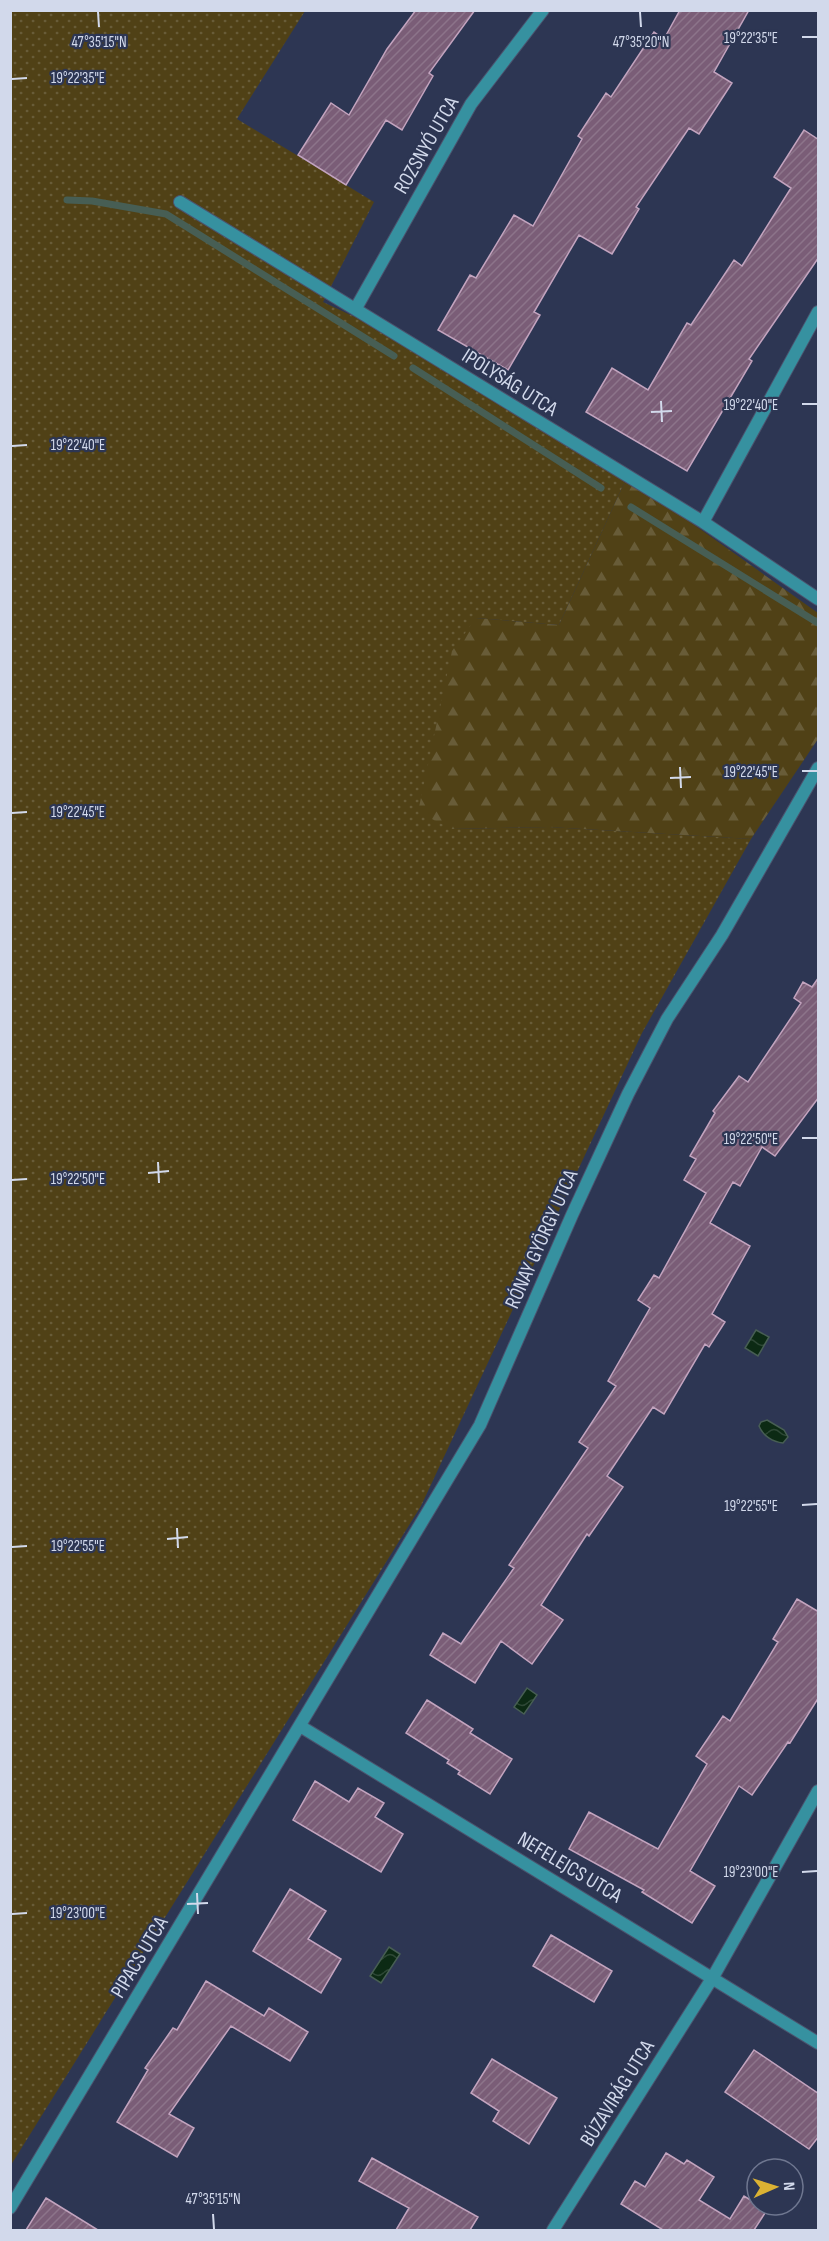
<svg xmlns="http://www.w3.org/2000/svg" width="829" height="2241" font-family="'Sofia Sans Condensed',sans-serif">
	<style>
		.grass { fill: url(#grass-dots) }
		.forest { fill: url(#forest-firs) }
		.water { fill: url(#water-waves); stroke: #475e54; stroke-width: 1.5 }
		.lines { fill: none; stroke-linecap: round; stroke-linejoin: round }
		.stream { stroke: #475e54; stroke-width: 7 }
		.building { fill: url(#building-hatch); stroke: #c3a4bf; stroke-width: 1.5 }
		.street-casing { stroke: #4b536e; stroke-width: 14 }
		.street { stroke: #3691a0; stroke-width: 12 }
		.ticks { fill: none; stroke: #d2d9eb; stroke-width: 2 }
		.labels { text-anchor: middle; stroke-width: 4.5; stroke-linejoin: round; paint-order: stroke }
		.street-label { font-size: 21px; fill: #d2d9eb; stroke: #2d3653 }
		.ticks-label { font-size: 15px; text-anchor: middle; fill: #d2d9eb; stroke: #2d3653; stroke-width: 4.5; stroke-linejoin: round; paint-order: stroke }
	</style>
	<defs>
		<pattern id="grass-dots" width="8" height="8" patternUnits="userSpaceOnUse" patternTransform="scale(1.5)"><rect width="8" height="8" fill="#504116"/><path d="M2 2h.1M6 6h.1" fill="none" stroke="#685c38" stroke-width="1.8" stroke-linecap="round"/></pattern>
		<pattern id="forest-firs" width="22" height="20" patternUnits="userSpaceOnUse" patternTransform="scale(1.5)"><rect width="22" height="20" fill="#504116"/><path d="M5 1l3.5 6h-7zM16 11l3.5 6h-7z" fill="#685c38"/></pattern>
		<pattern id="water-waves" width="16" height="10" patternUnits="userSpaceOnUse" patternTransform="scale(1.5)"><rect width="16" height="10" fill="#0c2a14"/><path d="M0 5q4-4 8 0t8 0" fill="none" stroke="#2e4836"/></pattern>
		<pattern id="building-hatch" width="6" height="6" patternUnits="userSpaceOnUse" patternTransform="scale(1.5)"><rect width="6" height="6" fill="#7a5d77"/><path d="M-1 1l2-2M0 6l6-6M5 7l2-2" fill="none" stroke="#8c748a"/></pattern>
	</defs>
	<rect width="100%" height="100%" fill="#2d3653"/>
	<path class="grass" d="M11 11H305L237 119 374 202 323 302 410 343 627 477 559 625 476 618 452 829 549 827 751 839 642 1033 421 1506 11 2165Z"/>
	<path class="forest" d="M627 477 818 613V739L751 839 549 827 452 829 418 812 452 651 476 618 559 625Z"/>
	<path class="water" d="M756 1330 769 1337 758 1356 745 1348Z
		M767 1420 784 1430 788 1437 783 1443C773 1442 763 1436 759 1426L761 1422Z
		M527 1688 537 1695 524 1714 514 1707Z
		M389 1947 400 1954 381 1983 370 1976Z"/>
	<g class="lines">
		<path class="stream" d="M67 200 92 201 166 214 394 356
			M413 368 601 488
			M631 507 818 623"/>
	</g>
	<path class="building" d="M416 10H475L429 73 433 76 402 130 386 120 346 185 298 155 331 103 349 115 387 49Z
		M680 10H749L714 72 732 83 699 134 689 128 636 207 639 209 612 254 579 235 534 312 540 315 508 370 438 330 470 275 476 278 514 215 533 226 582 139 578 136 606 93 611 97 654 32 664 39Z
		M804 130 819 140V257L749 359 752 361 687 471 586 412 612 368 648 390 687 323 691 325 734 260 742 266 791 188 774 177Z
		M819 977V1097L775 1156 762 1147 740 1186 733 1182 710 1223 750 1246 712 1314 725 1322 709 1347 705 1344 664 1414 653 1407 607 1476 623 1487 589 1536 587 1534 541 1605 563 1620 532 1664 501 1641 475 1683 430 1655 443 1633 461 1644 514 1568 509 1565 588 1448 579 1442 616 1386 608 1381 650 1308 638 1300 654 1275 659 1278 706 1193 684 1180 696 1159 690 1156 715 1113 713 1111 739 1076 748 1082 801 1003 794 998 803 982 812 987Z
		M797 1599 819 1612V1697L790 1743 788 1742 752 1795 739 1786 690 1871 715 1886 692 1923 642 1892 644 1890 569 1849 589 1812 658 1849 707 1764 696 1756 723 1716 730 1721 778 1642 773 1639Z
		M427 1700 473 1729 470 1733 512 1759 490 1794 458 1774 460 1771 447 1763 449 1760 406 1733Z
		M315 1781 349 1802 358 1788 384 1803 375 1817 403 1834 381 1872 293 1820Z
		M290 1889 326 1911 308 1939 341 1959 321 1993 253 1951Z
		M551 1935 612 1971 594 2002 533 1966Z
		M206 1981 264 2016 269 2008 308 2032 290 2061 231 2026 169 2114 194 2128 177 2157 117 2122 148 2070 145 2068 173 2028 177 2030Z
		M754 2050 819 2094V2136L809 2149 725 2092Z
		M492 2059 557 2098 529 2144 493 2121 499 2111 471 2093Z
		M666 2153 684 2164 687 2160 714 2177 699 2200 730 2219 744 2196 767 2210 754 2230H663L621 2204 635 2181 645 2187Z
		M372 2158 478 2217 470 2230H396L409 2208 359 2181Z
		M46 2198 98 2230H26Z"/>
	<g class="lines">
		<g class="street-casing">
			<path id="street" d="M180 202 703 522 818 599
				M356 308 471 104 543 10
				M703 522 818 312
				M300 1726 818 2043
				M10 2208 480 1425 572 1215 628 1094 667 1019 722 935 818 768
				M553 2230 713 1977 818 1791"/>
		</g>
		<use href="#street" class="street"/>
	</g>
	<path class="ticks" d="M98 12 99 27M640 12 641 27M802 37H817M12 79 27 78M661 401 662 422M802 404H817M651 412 672 411M12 446 27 445M680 767 681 788M802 771H817M670 778 691 777M12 813 27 812M802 1138H817M158 1162 159 1183M148 1173 169 1171M12 1180 27 1179M802 1505 817 1504M177 1528 178 1548M167 1539 188 1537M12 1547 27 1546M802 1872 817 1871M197 1893 198 1914M187 1904 208 1903M12 1914 27 1913M213 2214 214 2229"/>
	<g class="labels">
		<g class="street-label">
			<text transform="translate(426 145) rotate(-60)" y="7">ROZSNYÓ UTCA</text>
			<text transform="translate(510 382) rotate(32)" y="7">IPOLYSÁG UTCA</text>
			<text transform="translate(541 1239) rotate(-66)" y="7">RÓNAY GYÖRGY UTCA</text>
			<text transform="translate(570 1867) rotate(31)" y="7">NEFELEJCS UTCA</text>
			<text transform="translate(139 1957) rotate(-59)" y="7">PIPACS UTCA</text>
			<text transform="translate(617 2093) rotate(-58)" y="7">BÚZAVIRÁG UTCA</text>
		</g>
	</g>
	<g class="ticks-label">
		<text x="751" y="43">19°22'35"E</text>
		<text x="99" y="47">47°35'15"N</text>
		<text x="641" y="47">47°35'20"N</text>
		<text x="78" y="83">19°22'35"E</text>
		<text x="751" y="410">19°22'40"E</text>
		<text x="78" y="450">19°22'40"E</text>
		<text x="751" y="777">19°22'45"E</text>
		<text x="78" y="817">19°22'45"E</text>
		<text x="751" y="1144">19°22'50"E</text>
		<text x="78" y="1184">19°22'50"E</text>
		<text x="751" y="1511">19°22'55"E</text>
		<text x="78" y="1551">19°22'55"E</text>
		<text x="751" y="1877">19°23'00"E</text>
		<text x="78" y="1918">19°23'00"E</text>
		<text x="213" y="2204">47°35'15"N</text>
	</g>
	<rect width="829" height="2241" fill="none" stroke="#d2d9eb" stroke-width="24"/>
	<g transform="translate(775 2187) rotate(87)"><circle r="28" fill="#2d3653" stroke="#6f7790" stroke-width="1.5"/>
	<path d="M0-4.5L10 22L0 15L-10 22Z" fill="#dbb233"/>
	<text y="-9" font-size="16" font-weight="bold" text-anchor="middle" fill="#d2d9eb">N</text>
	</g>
</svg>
